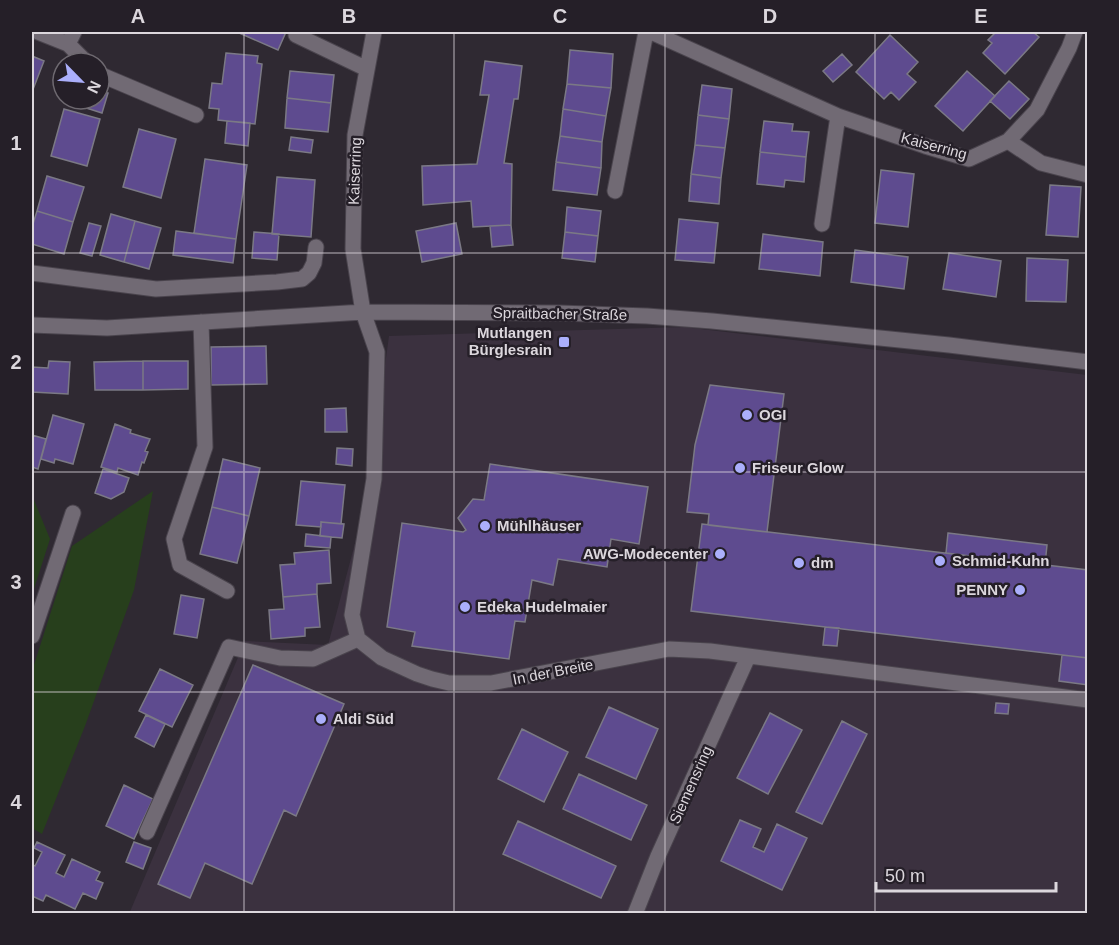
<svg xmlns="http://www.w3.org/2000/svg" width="1119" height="945" font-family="Arial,sans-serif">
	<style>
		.built { fill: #3b313f }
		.green { fill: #273f1c }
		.building { fill: #5e4b8f; stroke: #7b7985; stroke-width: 1.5 }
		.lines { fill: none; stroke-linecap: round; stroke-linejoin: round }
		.minor-casing { stroke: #4a444d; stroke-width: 17 }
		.minor { stroke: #716a74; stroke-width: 15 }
		.grid { fill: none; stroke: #dcd7dd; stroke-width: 1.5; stroke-opacity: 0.55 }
		.poi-dot { fill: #abaffb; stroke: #251f28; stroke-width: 2 }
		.labels { text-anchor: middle; stroke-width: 5; stroke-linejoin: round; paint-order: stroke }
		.street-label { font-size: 15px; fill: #dcd7dd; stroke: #251f28 }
		.poi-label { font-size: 15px; font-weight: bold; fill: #dcd7dd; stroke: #251f28; text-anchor: start }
		.neatline { fill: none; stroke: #dcd7dd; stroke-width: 2 }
		.grid-label { font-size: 20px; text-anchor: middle; font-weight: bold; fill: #dcd7dd }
	</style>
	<rect width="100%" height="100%" fill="#2f2932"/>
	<path class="built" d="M684 327 1087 375V913L129 914 245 641 328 645 367 498 389 336Z"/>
	<path class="green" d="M153 491 134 590 85 726 42 834 32 828V671L72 546Z
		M32 500H34L50 539 32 595Z"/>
	<path class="building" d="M237 32H286L278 50Z
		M996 32H1033L1039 37 1005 74 983 53 992 43 988 40Z
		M890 35 918 62 907 74 916 82 899 100 891 92 884 99 856 72Z
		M570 50 613 54 611 88 567 84Z
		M226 53 258 56 257 63 262 64 255 124 218 120 219 109 209 108 212 83 222 84Z
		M842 54 852 65 833 82 823 71Z
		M32 56 44 61 32 92Z
		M485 61 522 66 518 99H514L504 163 512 164 511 225 473 227 471 201 423 205 422 166 477 164 489 95H480Z
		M290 71 334 75 331 103 287 98Z
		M967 71 995 96 963 131 935 106Z
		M1009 81 1029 99 1010 119 990 101Z
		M567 84 611 88 606 116 563 109Z
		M702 85 732 89 729 119 698 115Z
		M99 91 108 93 102 113 80 106 82 99H99Z
		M287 98 331 103 328 132 285 128Z
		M64 109 100 119 87 166 51 156Z
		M563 109 606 116 602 142 560 136Z
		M698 115 729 119 725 148 695 145Z
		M227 121 250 123 248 146 225 143Z
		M764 121 793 124 792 131 809 132 806 157 760 152Z
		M139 129 176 139 161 198 123 187Z
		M560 136 602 142 601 168 556 162Z
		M291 137 313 140 311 153 289 150Z
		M695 145 725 148 721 178 691 174Z
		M760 152 806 157 804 182 785 180 784 187 757 184Z
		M205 159 247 165 236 239 194 233Z
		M556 162 601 168 597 195 553 190Z
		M881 170 914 174 908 227 875 223Z
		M691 174 721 178 719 204 689 201Z
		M47 176 84 187 73 222 37 211Z
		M277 177 315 180 311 237 272 234Z
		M1050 185 1081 187 1078 237 1046 235Z
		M567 207 601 211 598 236 565 232Z
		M37 211 73 222 64 254 32 244V227Z
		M111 214 135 221 124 262 100 255Z
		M679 219 718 223 714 263 675 260Z
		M135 221 161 228 149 269 124 262Z
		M89 223 101 226 92 256 80 253Z
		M456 223 462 254 422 262 416 231Z
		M511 225 513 245 492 247 490 226Z
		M176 231 236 239 233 263 173 255Z
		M254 232 279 234 277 260 252 258Z
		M565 232 598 236 595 262 562 258Z
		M763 234 823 242 820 276 759 269Z
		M855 250 908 257 904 289 851 282Z
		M949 253 1001 261 996 297 943 289Z
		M1027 258 1068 260 1066 302 1026 301Z
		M266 346 267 384 211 385V347Z
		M49 361 70 362 68 394 32 392V367L48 368Z
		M143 361H188V389L143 390Z
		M143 361V390H95L94 362Z
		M710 385 784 394 767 532 708 525 709 514 687 512 695 445Z
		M346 408 347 432H325V409Z
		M53 415 84 424 73 464 55 459 54 463 41 459Z
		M115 424 131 430 130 433 150 439 145 451 148 452 144 463 142 462 138 475 118 468 117 472 101 467Z
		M32 435 46 439 38 469 32 467Z
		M337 448 353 449 352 466 336 464Z
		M223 459 260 468 249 516 212 507Z
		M490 464 648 487 639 544 611 539 607 567 558 559 553 585 532 580 525 622 515 621 509 659 412 646 415 632 387 627 402 523 463 532 466 530 458 518 473 499 484 500Z
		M103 469 129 478 124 492 111 499 95 493Z
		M301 481 345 485 341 524 321 522V527L296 525Z
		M212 507 249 516 237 563 200 554Z
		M321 522 344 524 342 538 320 536Z
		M702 524 1088 570V658L691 611Z
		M948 533 1047 545 1045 565 946 553Z
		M306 534 331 537 330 548 305 546Z
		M329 550 331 583 317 584V594L283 597 280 565 295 564 294 553Z
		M317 594 320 627 305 628V636L271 639 269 610 284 609 283 597Z
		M181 595 204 599 197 638 174 634Z
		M825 627 839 628 837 646 823 645Z
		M1062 655 1088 658V685L1059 681Z
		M253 665 344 704 296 816 284 810 252 884 205 863 190 898 158 884Z
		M160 669 193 685 172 727 139 711Z
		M996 703 1009 704 1008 714 995 713Z
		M609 707 658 729 636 779 586 757Z
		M770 713 802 730 768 794 737 778Z
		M146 715 165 724 154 747 135 737Z
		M842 721 867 734 822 824 796 812Z
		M522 729 568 752 544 802 498 779Z
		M579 774 647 805 631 840 563 809Z
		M124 785 153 799 134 839 106 826Z
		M740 820 761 829 753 847 764 852 777 824 807 838 782 890 721 861Z
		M518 821 616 866 601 898 503 854Z
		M37 842 65 855 56 873 64 877 72 859 100 872 96 880 103 883 96 899 83 893 75 909 46 895 43 901 32 896V864L35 866 42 852 34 848Z
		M134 842 151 848 143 869 126 862Z"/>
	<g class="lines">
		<g class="minor-casing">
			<path id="minor" d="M38 32 68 44 74 32
				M374 32 355 135 353 249 363 312 377 352 374 479 352 615 358 639 382 658 417 674 432 679 449 683H491L669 649 710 651 1088 700
				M651 32 838 116 925 146 969 159 1008 141 1037 110 1069 48 1075 32
				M296 35 367 69
				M68 44 87 63
				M99 74 196 115
				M1008 141 1041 163 1088 175
				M615 191 646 32
				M822 224 838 116
				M32 273 156 289 277 282 302 279 309 273 314 263 316 247
				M201 322 205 447 174 539 180 565 227 591
				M32 325 107 328 363 312 559 313 647 316 712 321 949 345 1088 362
				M32 636 73 513
				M147 832 229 647 280 658 313 659 358 639
				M635 914 658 856 748 657"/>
		</g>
		<use href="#minor" class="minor"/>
	</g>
	<path class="grid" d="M244 32V914M454 32V914M665 32V914M875 32V914M32 253H1088M32 472H1088M32 692H1088"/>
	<g class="poi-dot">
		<rect x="558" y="336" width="12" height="12" rx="3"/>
		<circle cx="747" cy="415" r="6"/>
		<circle cx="740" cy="468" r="6"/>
		<circle cx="485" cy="526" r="6"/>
		<circle cx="720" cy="554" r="6"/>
		<circle cx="940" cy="561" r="6"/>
		<circle cx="799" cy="563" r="6"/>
		<circle cx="1020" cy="590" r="6"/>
		<circle cx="465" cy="607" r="6"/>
		<circle cx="321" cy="719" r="6"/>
	</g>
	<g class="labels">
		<g class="street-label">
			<text transform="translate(934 146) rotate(15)" y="5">Kaiserring</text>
			<text transform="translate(355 171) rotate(-88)" y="5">Kaiserring</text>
			<text transform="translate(560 314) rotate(1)" y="5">Spraitbacher Straße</text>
			<text transform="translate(553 672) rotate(-11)" y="5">In der Breite</text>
			<text transform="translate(691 785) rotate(-66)" y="5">Siemensring</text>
		</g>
		<g class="poi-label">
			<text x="552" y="338" text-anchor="end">Mutlangen<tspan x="552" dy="17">Bürglesrain</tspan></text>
			<text x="759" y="420">OGI</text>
			<text x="752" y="473">Friseur Glow</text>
			<text x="497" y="531">Mühlhäuser</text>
			<text x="708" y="559" text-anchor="end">AWG-Modecenter</text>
			<text x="952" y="566">Schmid-Kuhn</text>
			<text x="811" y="568">dm</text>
			<text x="1008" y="595" text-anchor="end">PENNY</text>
			<text x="477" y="612">Edeka Hudelmaier</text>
			<text x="333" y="724">Aldi Süd</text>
		</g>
	</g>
	<rect width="1119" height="945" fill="none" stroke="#251f28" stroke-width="66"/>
	<g transform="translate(81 81) rotate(115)"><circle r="28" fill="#251f28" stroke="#6e6970" stroke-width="1.5"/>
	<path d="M0-4.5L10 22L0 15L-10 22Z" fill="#abaffb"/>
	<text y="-9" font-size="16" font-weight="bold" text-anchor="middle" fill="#dcd7dd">N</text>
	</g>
	<path d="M876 882v9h180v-9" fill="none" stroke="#dcd7dd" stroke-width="3"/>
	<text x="885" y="882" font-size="18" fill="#dcd7dd" stroke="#251f28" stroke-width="4.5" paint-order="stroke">50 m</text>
	<rect x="33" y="33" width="1053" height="879" class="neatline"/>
	<g class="grid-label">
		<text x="138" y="23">A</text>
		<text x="349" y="23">B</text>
		<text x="560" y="23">C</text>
		<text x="770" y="23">D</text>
		<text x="981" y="23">E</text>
		<text x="16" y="150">1</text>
		<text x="16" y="369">2</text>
		<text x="16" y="589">3</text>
		<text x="16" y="809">4</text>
	</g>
</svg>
